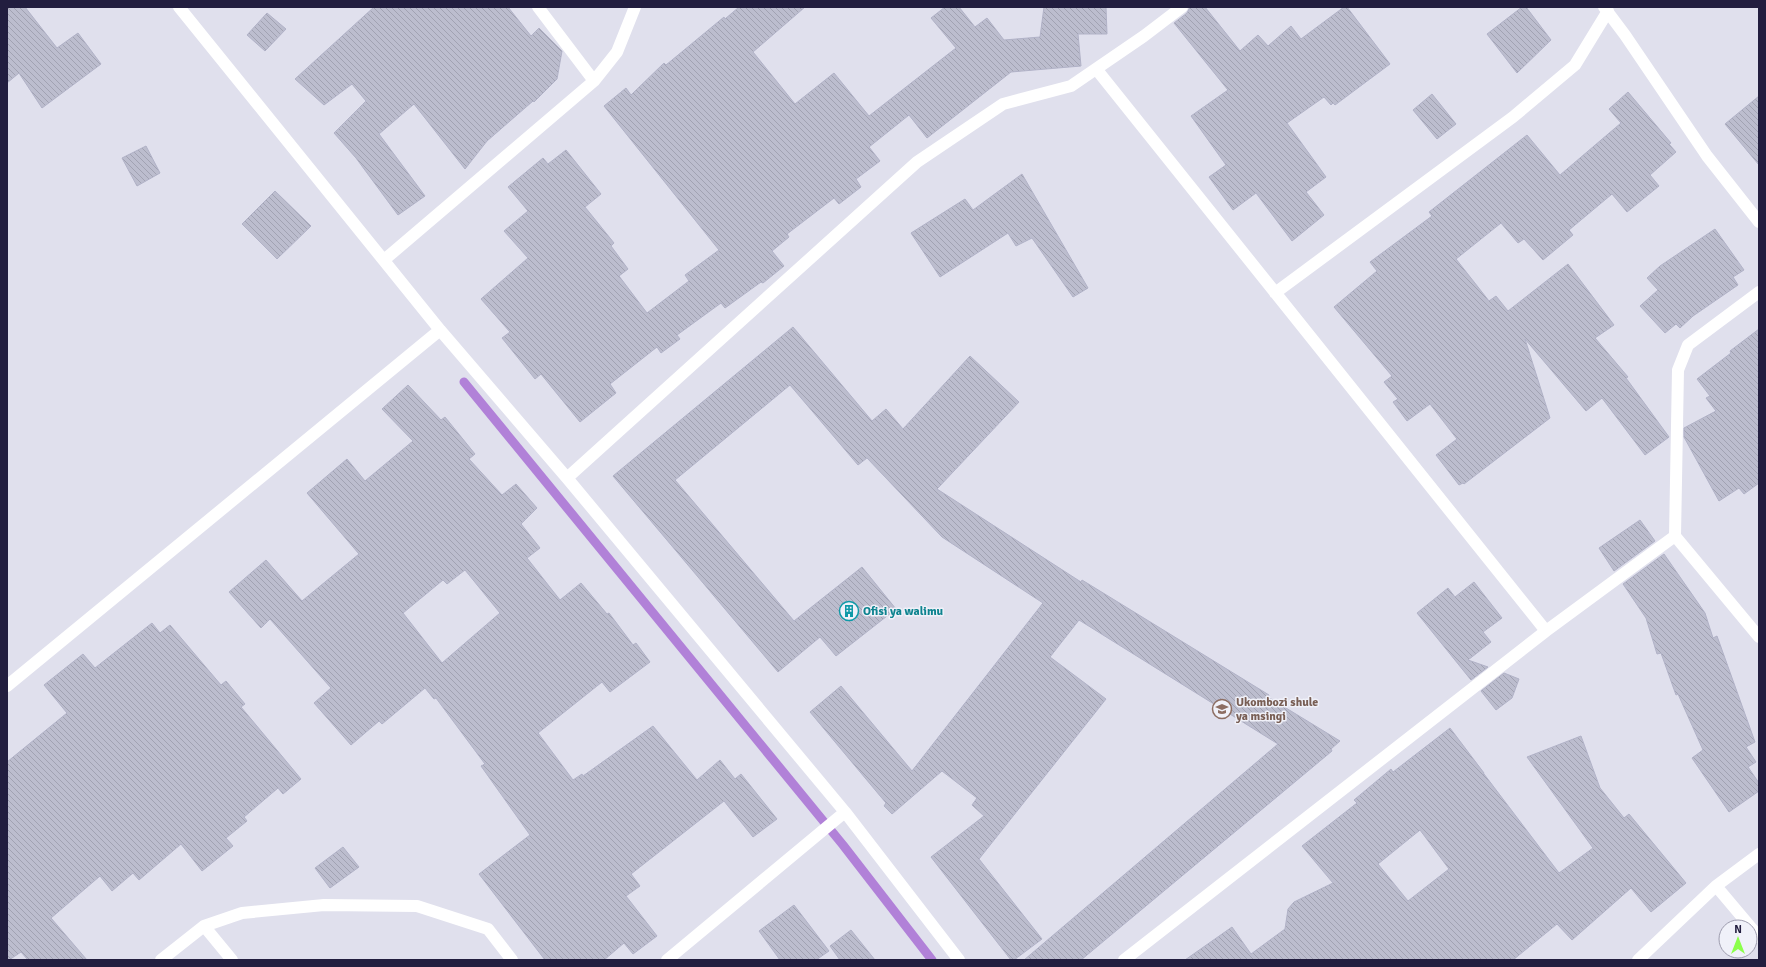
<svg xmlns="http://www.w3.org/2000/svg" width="1766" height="967" font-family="Signika,sans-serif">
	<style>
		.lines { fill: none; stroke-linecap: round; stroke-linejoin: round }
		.stream { stroke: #b181d8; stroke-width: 9 }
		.building { fill: url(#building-back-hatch); stroke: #b1b2c7; fill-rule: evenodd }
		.minor { stroke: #fff; stroke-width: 12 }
		.labels { text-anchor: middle; stroke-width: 3; stroke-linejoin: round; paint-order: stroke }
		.culture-label { font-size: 12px; font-weight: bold; fill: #0d838f; stroke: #f0f1f9; text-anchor: start }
		.education-label { font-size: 12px; font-weight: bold; fill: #785e54; stroke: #f0f1f9; text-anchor: start }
	</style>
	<defs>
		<pattern id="building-back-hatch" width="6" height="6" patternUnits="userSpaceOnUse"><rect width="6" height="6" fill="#bcbdce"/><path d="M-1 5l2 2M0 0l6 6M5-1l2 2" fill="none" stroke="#a1a2b2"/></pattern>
	</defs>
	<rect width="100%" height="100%" fill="#e0e0ed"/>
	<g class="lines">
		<path class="stream" d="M464 382 843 845 932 960"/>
	</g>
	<path class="building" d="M7 7H25L57 48 78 33 101 64 42 108 19 73 7 83Z
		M374 7H508L531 36 539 28 562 51 557 79 534 102 533 101 487 141 465 169 414 104 379 134 425 196 398 215 356 158 334 133 366 101 352 84 324 105 295 79Z
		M739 7H805L753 52 795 104 834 73 869 116 956 48 931 18 945 7H959L975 27 987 18 1004 40 1040 37 1044 7H1106L1107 34H1078L1081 66 1011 72 927 138 909 115 869 147 880 161 856 179 861 187 839 204 834 198 787 234 789 237 772 251 784 266 763 283 761 282 725 308 721 303 677 335 680 339 661 353 657 347 610 384 616 393 580 422 541 374 535 379 502 338 510 332 481 299 528 258 504 231 528 211 508 187 543 158 548 164 566 150 601 194 585 207 614 243 611 246 628 269 619 276 647 313 689 281 685 275 719 250 604 106 626 88 631 95 664 63 666 65 724 17 725 19Z
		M1190 7H1205L1240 51 1258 35 1268 46 1291 26 1301 39 1344 7H1347L1390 64 1335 105 1333 103 1331 105 1324 97 1287 123 1326 177 1306 192 1324 215 1292 241 1256 193 1233 210 1209 177 1226 165 1191 116 1228 90 1174 23 1187 13Z
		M1522 7H1526L1551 40 1517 73 1487 34Z
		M267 13 286 29 265 51 247 35Z
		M1628 92 1671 143 1669 144 1676 152 1650 175 1659 186 1627 212 1612 194 1569 230 1573 235 1543 260 1524 239 1518 243 1501 223 1456 259 1489 301 1496 296 1508 311 1568 264 1614 325 1595 338 1628 377 1626 378 1669 437 1645 455 1602 398 1586 411 1525 339 1550 418 1464 484 1463 483 1459 485 1436 455 1457 439 1430 404 1407 421 1393 402 1398 399 1384 382 1392 376 1334 307 1377 271 1370 262 1432 216 1429 212 1527 135 1560 175 1621 123 1609 109Z
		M1432 94 1456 124 1437 139 1413 110Z
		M1759 96V165L1725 124Z
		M146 146 160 173 137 186 122 158Z
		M1022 174 1088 288 1073 297 1032 238 1016 246 1008 233 940 277 911 233 965 199 973 210Z
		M275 191 311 226 277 259 242 224Z
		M1715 229 1744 270 1733 277 1738 285 1693 316 1680 328 1676 324 1665 333 1640 306 1658 290 1647 278 1660 266Z
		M793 327 872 421 886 409 903 429 970 356 1019 402 937 489 1081 582 1082 580 1269 695 1268 697 1340 741 1331 749 1332 751 1081 960H1024L1278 744 1079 620 1050 657 1106 699 979 859 1042 939 1014 960H1011L931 857 984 816 972 805 977 798 942 771 892 814 884 806 886 803 810 712 841 686 912 771 1043 603 942 537 867 458 858 465 790 385 675 480 794 621 862 567 896 609 836 656 820 637 778 672 613 476Z
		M1759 329V483L1744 494 1739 488 1719 501 1684 437V428L1716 411 1706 398 1710 396 1697 379 1731 353 1730 351Z
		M408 385 441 420 445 417 475 454 469 459 502 495 516 484 537 508 521 524 540 548 527 558 560 600 581 583 607 614 609 613 633 645 636 643 650 662 610 692 602 682 538 733 573 780 582 774 583 776 653 726 697 780 720 760 735 779 741 774 777 819 753 837 724 801 631 874 640 886 626 896 657 936 633 954 624 943 604 960H545L479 874 530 835 481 766 485 764 436 698 434 699 425 688 382 724 379 721 351 745 314 703 331 688 270 619 261 628 229 592 266 560 302 601 359 554 307 493 347 459 365 481 413 441 382 409ZM465 570 500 613 442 663 403 613 443 580 447 584Z
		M1640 520 1655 541 1614 571 1599 548Z
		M1664 554 1705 613 1713 638 1717 636 1755 742 1746 747 1756 762 1748 767 1759 783V791L1729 812 1692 758 1703 750 1678 694 1676 695 1661 653 1657 654 1646 618 1623 584Z
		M1474 582 1502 618 1483 632 1491 642 1468 660 1488 667 1471 680 1417 613 1448 588 1455 597Z
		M152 623 160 633 170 625 221 685 226 681 245 704 241 707 301 779 283 794 278 788 244 817 247 821 226 838 233 846 202 871 181 844 139 880 133 873 112 891 100 876 51 918 87 960H28L21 952 9 960H7V762L67 713 44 685 83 654 95 668Z
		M1504 673 1519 679 1512 698 1496 710 1481 691Z
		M1450 728 1484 773 1483 775 1484 774 1559 873 1593 848 1527 757 1581 736 1600 788 1624 818 1629 814 1686 883 1651 912 1631 888 1572 940 1557 924 1513 960H1185L1232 927 1251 954 1285 929 1288 909 1294 902 1333 883 1302 846 1357 803 1354 800 1391 769 1393 772ZM1420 830 1449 869 1408 901 1378 864Z
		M343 847 359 867 330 888 315 868Z
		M794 905 829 951 816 960H780L759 931Z
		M851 930 875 960H840L830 946Z"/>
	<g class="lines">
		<path class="minor" d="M179 7 440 330 567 478 845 812 959 960
			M538 7 594 81
			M1604 7 1625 35 1707 156 1759 222
			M1097 70 1546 631
			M384 260 594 81 617 52 635 7
			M1275 293 1513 117 1575 65 1608 11
			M567 478 917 162 1003 104 1071 86 1144 36 1182 7
			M1675 536 1759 637
			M7 686 440 330
			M1716 886 1759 937
			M204 926 232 960
			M161 960 204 926 242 913 324 905 417 906 488 929 512 960
			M667 960 845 812
			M1124 960 1546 631 1675 536 1678 370 1688 345 1759 292
			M1638 960 1716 886 1759 854"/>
	</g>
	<defs>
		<g id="building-ring" transform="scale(1)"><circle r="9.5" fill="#f0f1f9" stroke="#0f9aa8" stroke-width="1.5"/><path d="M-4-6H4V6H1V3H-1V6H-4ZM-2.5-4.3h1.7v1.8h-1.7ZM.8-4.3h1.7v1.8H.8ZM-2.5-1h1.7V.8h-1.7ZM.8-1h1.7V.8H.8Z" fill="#0f9aa8"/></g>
		<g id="school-ring" transform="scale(1)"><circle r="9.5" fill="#f0f1f9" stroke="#8d6e63" stroke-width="1.5"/><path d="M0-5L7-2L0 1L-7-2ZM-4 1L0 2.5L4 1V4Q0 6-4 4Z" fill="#8d6e63"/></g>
	</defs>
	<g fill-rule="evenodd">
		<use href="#building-ring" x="849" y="611"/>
		<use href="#school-ring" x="1222" y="709"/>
	</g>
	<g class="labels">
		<g class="culture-label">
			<text x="863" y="615">Ofisi ya walimu</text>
		</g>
		<g class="education-label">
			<text x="1236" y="706">Ukombozi shule<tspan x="1236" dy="14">ya msingi</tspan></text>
		</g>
	</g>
	<rect width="1766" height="967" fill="none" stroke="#221e3f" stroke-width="16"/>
	<g transform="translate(1738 939)"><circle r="19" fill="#f0f1f9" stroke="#9e9daf"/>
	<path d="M0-3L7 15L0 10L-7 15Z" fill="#8bff4b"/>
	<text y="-6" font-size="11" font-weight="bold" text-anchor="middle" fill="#221e3f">N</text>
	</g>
</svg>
